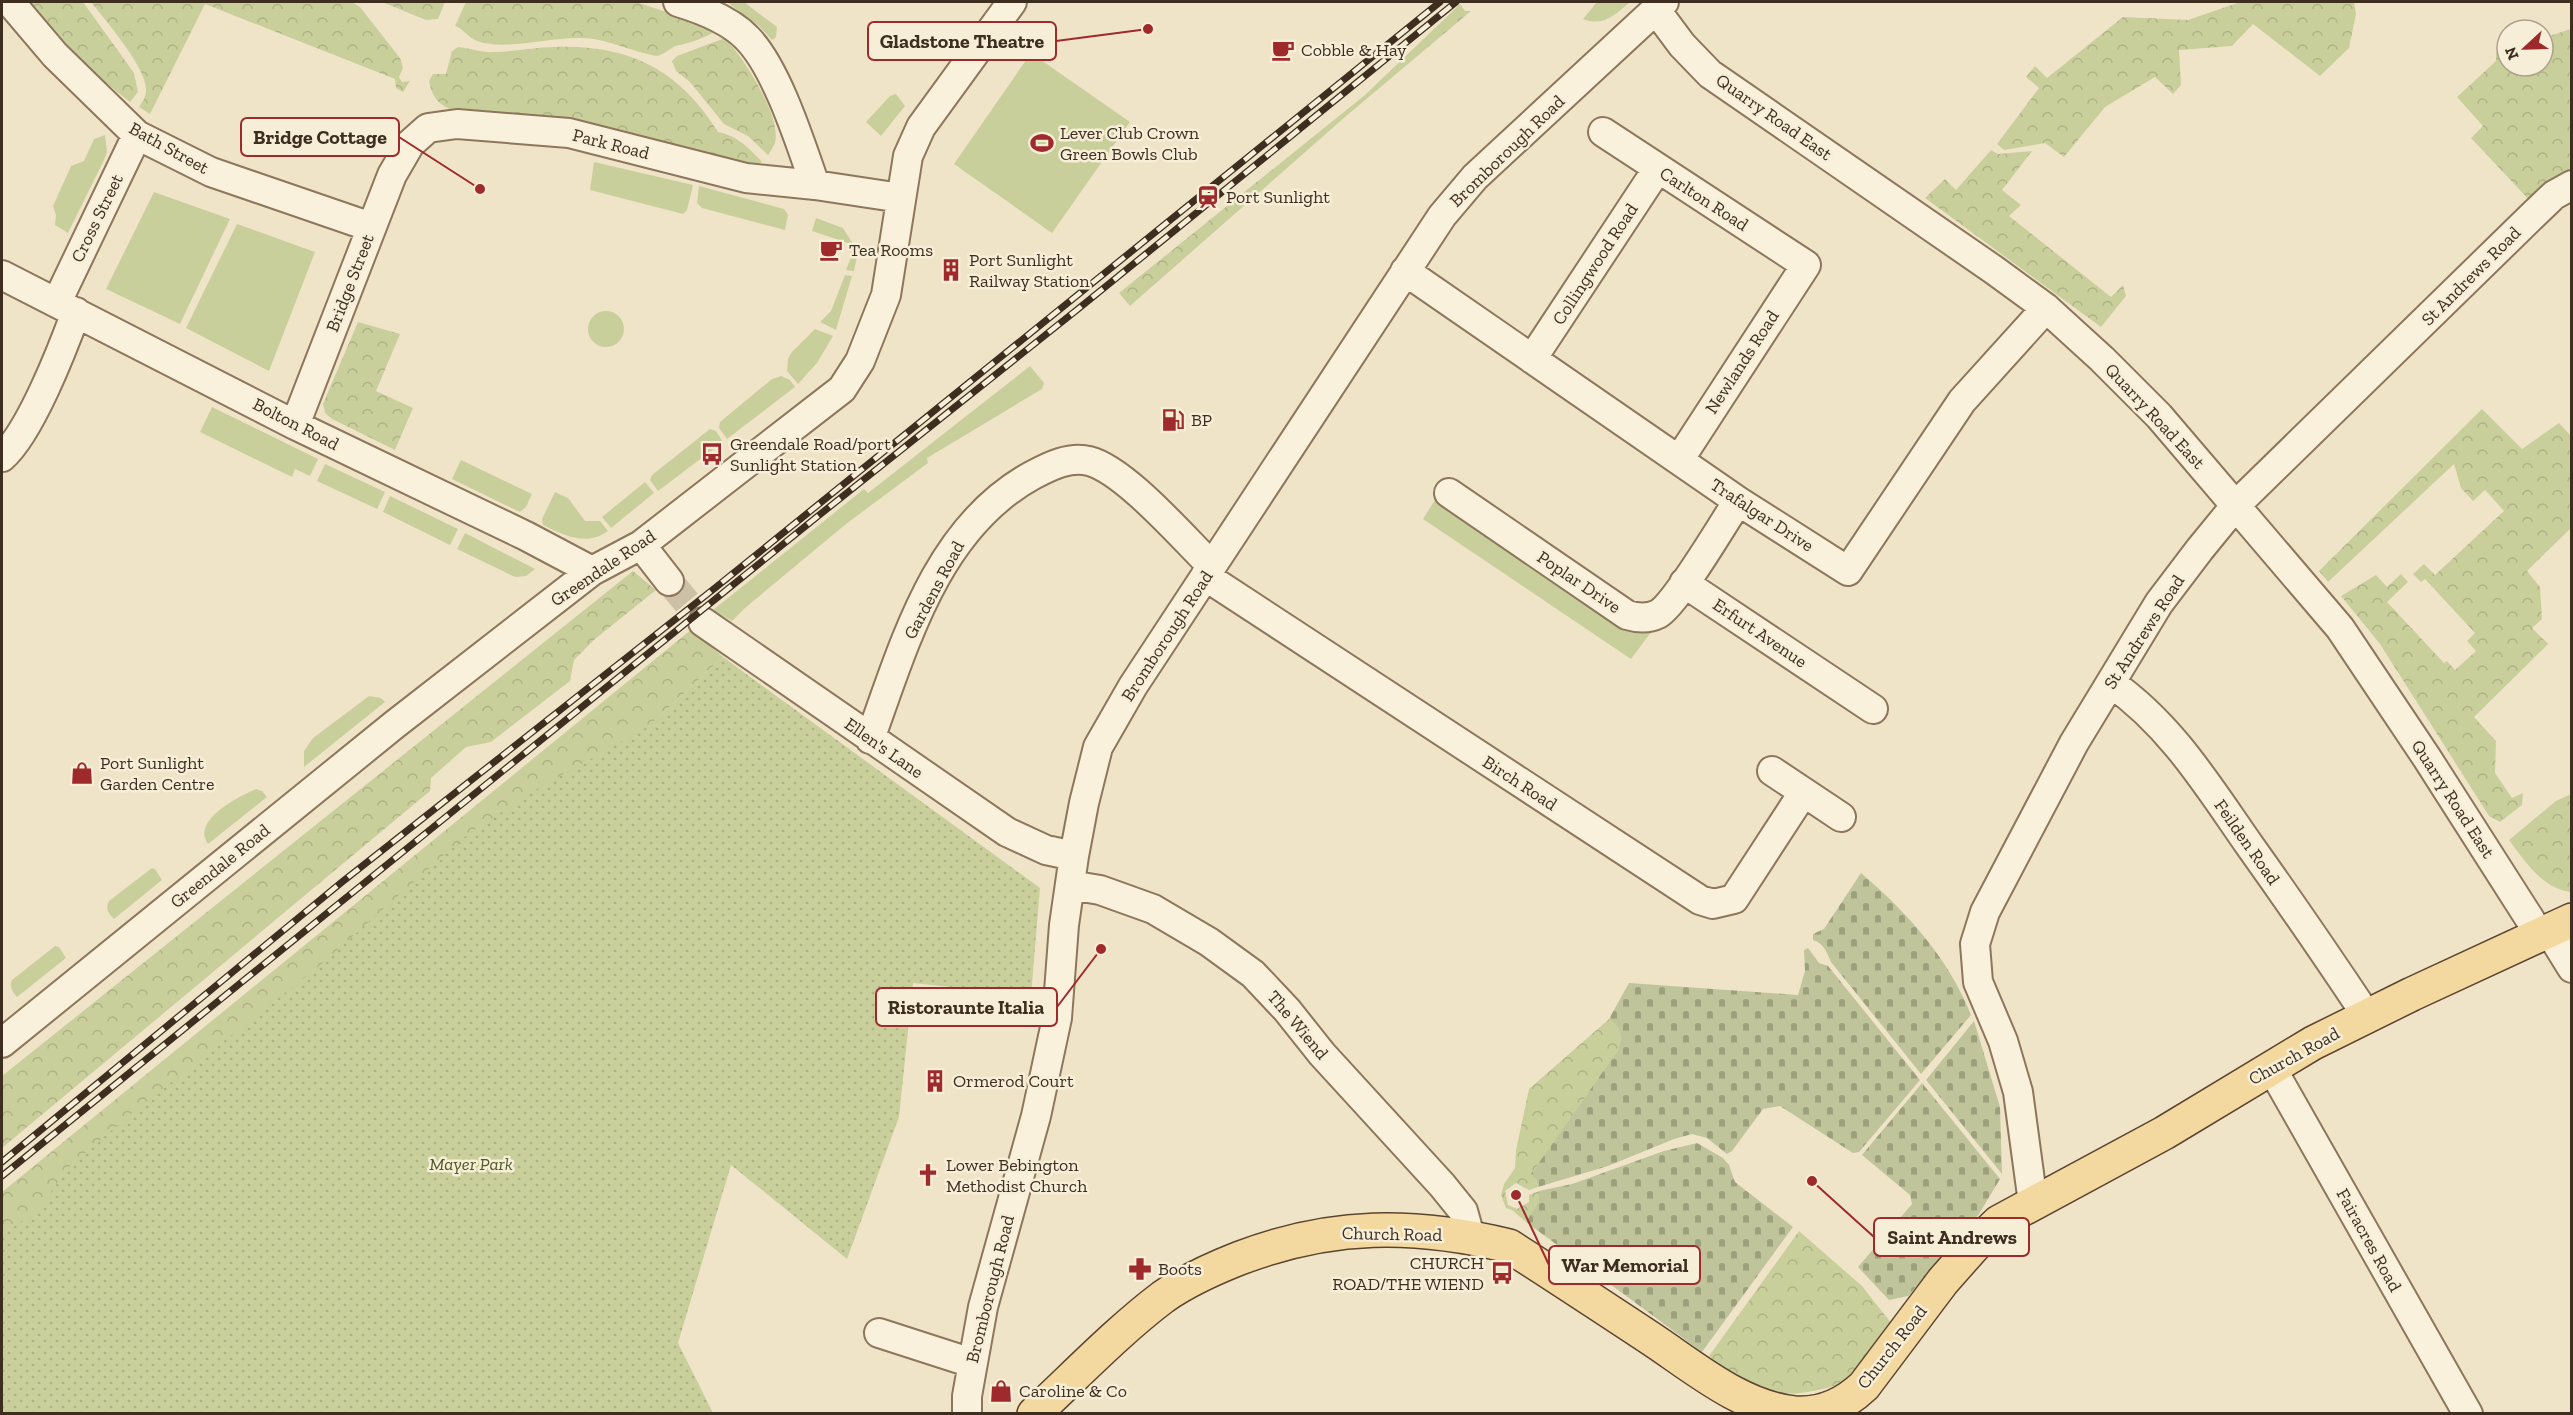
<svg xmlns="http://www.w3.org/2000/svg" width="2573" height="1415" font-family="'Zilla Slab',serif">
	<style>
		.green { fill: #c9cf9b }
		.forest { fill: url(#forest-crowns) }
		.cemetery { fill: url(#cemetery-stones) }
		.park { fill: url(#park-dots) }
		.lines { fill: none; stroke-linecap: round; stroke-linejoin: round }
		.minor-tunnel { stroke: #ccc0a6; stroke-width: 28; stroke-dasharray: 28 14; stroke-linecap: butt }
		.minor-casing { stroke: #8d765c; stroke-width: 32 }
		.major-casing { stroke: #5b4430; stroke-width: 36 }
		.minor { stroke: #faf1dc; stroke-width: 28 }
		.major { stroke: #f3d9a0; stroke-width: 33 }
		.rail-casing { stroke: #3d2e20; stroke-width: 7 }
		.rail { stroke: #f7eed8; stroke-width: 4.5; stroke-dasharray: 14; stroke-linecap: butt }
		.labels { text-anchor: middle; stroke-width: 5; stroke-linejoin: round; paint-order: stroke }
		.poi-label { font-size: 18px; fill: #3d2e20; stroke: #f7eed8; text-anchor: start }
		.street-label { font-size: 18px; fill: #3d2e20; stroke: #f7eed8 }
		.park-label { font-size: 18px; font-style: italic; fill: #4d5a26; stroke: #f7eed8 }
		.leader { fill: none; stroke: #9e2a2b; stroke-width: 2 }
		.callout-dot { fill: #9e2a2b; stroke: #f7eed8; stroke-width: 2 }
		.callout { fill: #f7eed8; stroke: #9e2a2b; stroke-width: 2 }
		.callout-label { font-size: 20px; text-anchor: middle; font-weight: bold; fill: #3d2e20 }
	</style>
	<defs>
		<pattern id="forest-crowns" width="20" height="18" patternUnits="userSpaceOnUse" patternTransform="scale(1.5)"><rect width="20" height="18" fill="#c9cf9b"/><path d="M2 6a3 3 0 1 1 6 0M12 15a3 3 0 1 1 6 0" fill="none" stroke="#aeb285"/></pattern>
		<pattern id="cemetery-stones" width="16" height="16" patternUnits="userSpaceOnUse" patternTransform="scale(1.5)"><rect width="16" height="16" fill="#bfc49a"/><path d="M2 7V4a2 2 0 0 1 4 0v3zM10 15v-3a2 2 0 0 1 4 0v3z" fill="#9ca07d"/></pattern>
		<pattern id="park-dots" width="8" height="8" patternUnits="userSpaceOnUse" patternTransform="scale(1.5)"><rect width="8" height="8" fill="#c9cf9b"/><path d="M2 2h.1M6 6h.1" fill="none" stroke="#aeb285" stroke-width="1.8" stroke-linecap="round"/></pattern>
	</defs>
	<rect width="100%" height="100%" fill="#f0e4c8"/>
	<path class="green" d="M727 2H744L777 27 776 37 772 40 759 26Z
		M1597 2H1630C1615 15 1603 27 1583 19Z
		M1031 53 1130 122 1052 233 954 164Z
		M896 94 905 106 881 136 866 122 890 96Z
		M105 135 107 152 104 160 68 233 55 225 56 215 53 206 71 166 84 161 94 139Z
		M594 162 693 185 687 210 683 214 590 190Z
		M699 186 784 209 788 215 785 230 702 208 697 203Z
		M154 192 230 219 180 324 106 289Z
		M816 218 843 228 858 252 854 271 846 270 852 255 848 243 812 231Z
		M237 224 315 252 269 371 186 328Z
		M845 275 852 276 836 330 820 322 831 311Z
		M588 329a18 18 0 1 1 36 0a18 18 0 1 1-36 0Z
		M815 329 833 336 817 363 798 384 787 371 788 359 791 353Z
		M1030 366 1044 383 1042 389 927 458 928 463 846 524 745 608 732 621 713 610 864 489 868 493Z
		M781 376 790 380 795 387 727 439 719 428 720 422 772 379Z
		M212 407 318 459 310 476 295 469 292 477 200 432Z
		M710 429 716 431 723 442 658 491 650 480 652 475Z
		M461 460 532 494 526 507 520 512 452 479Z
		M325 464 385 492 377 509 317 481Z
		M645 482 654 493 611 528 602 517Z
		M555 492 568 498 585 521H600L608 531C586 547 564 535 543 525L542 519Z
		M1438 495 1655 627 1631 659 1423 519Z
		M390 496 458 529 450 545 383 512Z
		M465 533 535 569 526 576 515 577 457 549Z
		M369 696 381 698 385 702 304 767V751L313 738Z
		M256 789 262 791 267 797 208 844C191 820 238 797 256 789Z
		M152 868 155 869 162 880 114 919C108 913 105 909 109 901Z
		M55 946 59 947 66 958 17 997C12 991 9 987 12 980Z"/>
	<path class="forest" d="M29 2H83L134 73 138 92 130 102C92 73 59 39 29 2Z
		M91 2H352L360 7 400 58 403 68 399 77 402 82 410 81 403 92 396 88 395 79 205 4 150 114 139 107C143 101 146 97 146 90 147 68 105 20 91 2Z
		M382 2H445L438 19 426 20Z
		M466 2H636L706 25 717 31C704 37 693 43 679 45 672 46 666 54 657 56 631 52 607 38 580 38 550 37 504 51 477 41 468 37 463 29 455 26Z
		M2240 2H2354L2356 14 2349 48 2320 76 2253 24 2232 46 2179 50 2181 85 2173 94 2155 77 2105 107 2064 157 2045 143 2004 150 1997 144 2039 88 2026 77 2035 66 2047 78 2123 17 2188 20Z
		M1460 4 1465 11H1471L1345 117 1130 306 1119 293 1365 95Z
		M2571 29V173L2532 203 2471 138 2483 126 2457 97 2496 61V52L2507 49V66H2543V38Z
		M725 38C743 57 782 116 775 143 773 147 770 152 768 155L748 136 724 124 690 82 676 71 672 61 677 56Z
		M458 47C470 48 483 53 494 52 514 52 534 47 554 47 628 44 679 69 718 132 738 136 749 148 762 162L757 165H745L459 113C441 106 433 101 429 81L433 74H446L452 51Z
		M1991 150 1998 154 2032 151 2002 190 2021 205 2009 216 2111 297 2123 285 2126 296 2101 327 1925 198 1945 179 1956 190Z
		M358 322 400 334 376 391 413 408 395 450 332 419 325 413 323 404Z
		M2482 409 2522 449 2559 423 2572 437 2571 528 2527 571 2540 587 2542 619 2532 628 2548 644 2474 717 2496 741 2495 773 2512 798 2523 793 2522 805 2500 822 2489 816 2380 644 2341 596 2376 575 2387 587 2401 574 2408 582 2387 602 2444 663 2447 661 2455 670 2476 651 2467 641 2475 633 2425 579 2421 582 2413 574 2424 564 2435 575 2504 511 2485 490 2473 501 2461 488 2454 464 2328 582 2319 571Z
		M633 571 656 590 595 639 574 660 570 681 491 742 466 747 431 778 430 791 2 1148V1076Z
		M692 629 723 657 649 726 2 1290V1192Z
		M2571 794V892C2542 889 2525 861 2509 840L2556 801Z
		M1609 1019C1621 1028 1623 1037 1618 1050L1532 1173 1536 1179 1538 1187 1529 1190 1516 1183 1505 1191 1508 1205 1517 1209 1529 1202V1195L1539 1191V1201L1526 1222 1512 1210 1506 1208 1501 1195 1504 1184 1515 1168 1516 1150 1529 1089Z
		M1799 1231 1862 1286 1891 1323C1879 1338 1857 1371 1844 1381 1837 1387 1822 1389 1813 1391 1765 1400 1746 1385 1709 1356Z"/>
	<path class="cemetery" d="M1861 873C1907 912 1949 959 1971 1015L1921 1074 1831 962C1827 953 1824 943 1813 940V934L1824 929Z
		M1808 948 1819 963 1828 966 1920 1080 1859 1152 1853 1153 1780 1106 1763 1109 1732 1151 1727 1154 1707 1138 1692 1134 1674 1139 1608 1166 1538 1187 1536 1179 1531 1174 1618 1050C1623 1037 1621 1028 1609 1019L1629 983 1798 995 1805 971 1804 950Z
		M1974 1021 2000 1107 2002 1174 1926 1080Z
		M1922 1083 2000 1179 1979 1214 1908 1296 1889 1300 1858 1267 1912 1204 1910 1195 1862 1155Z
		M1697 1143 1723 1158 1729 1165 1735 1182 1793 1227 1702 1352 1526 1222 1539 1201V1191L1572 1184 1664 1151Z"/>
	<path class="park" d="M723 657 1040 888 1031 996 913 983 899 1117 847 1259 731 1165 678 1343 713 1413H2V1235L37 1210 71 1165 126 1118 318 967 464 837 535 790 649 726Z"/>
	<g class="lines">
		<path class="minor-tunnel" d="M669 581 703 622"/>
		<g class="minor-casing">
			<path id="minor" d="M10 2 55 55 137 135 211 172 371 227
				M678 2C701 9 730 20 747 38 777 68 801 145 815 185
				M1656 10 1682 45 1710 74 1994 270 2046 308 2102 359 2159 416 2340 628 2427 758 2540 935
				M1603 132 1806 265 1679 460
				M1405 271 1738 501 1848 571 1962 401 2046 308
				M2 275 295 425 526 536 592 571
				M57 302 137 135
				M1532 359 1658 168
				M295 425 392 175 410 144 428 128 457 124 569 133 746 178 815 185 901 198
				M2 457C30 433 63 348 76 312
				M1449 493 1627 615C1637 618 1648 619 1658 614 1676 604 1724 522 1738 501
				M641 545 669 581
				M1205 576 1700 900 1713 904 1734 899 1803 793
				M1684 583 1873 709
				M703 622 1007 832 1046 850 1074 856
				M2111 683C2172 726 2208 786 2250 846 2290 902 2329 959 2367 1016
				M870 739C905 642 937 527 1033 475 1050 466 1070 456 1089 461 1125 470 1184 539 1212 566
				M1772 771 1841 817
				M1070 885 1100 890 1153 909 1209 942 1253 974 1287 1010 1322 1054 1442 1185 1463 1211 1470 1236
				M2549 931 2572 968
				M2 1043 394 725 592 571 641 545 842 389 860 361 886 295 908 156 921 127 1012 2
				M2271 1067 2468 1414
				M2033 1203 2018 1092 2003 1041 1978 982 1975 944 1985 912 2074 743 2159 603 2200 549 2236 505 2531 217 2554 195 2572 185
				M879 1333 972 1363
				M967 1414V1396L983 1307 1036 1116 1057 1018 1064 925 1074 856 1084 803 1098 747 1133 686 1442 216 1475 177 1664 2"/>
		</g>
		<g class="major-casing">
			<path id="major" d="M1034 1414C1076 1375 1118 1331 1163 1297 1187 1280 1212 1269 1240 1258 1332 1223 1414 1223 1509 1246 1556 1276 1603 1307 1650 1338 1694 1367 1740 1407 1794 1413 1821 1415 1845 1404 1864 1386L1943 1281 1974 1246 1999 1222 2164 1133 2313 1043 2412 994 2572 920"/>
		</g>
		<use href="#minor" class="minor"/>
		<use href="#major" class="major"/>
		<g class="rail-casing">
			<path id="rail" d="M2 1162 342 882 715 588 1440 2
				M2 1176 818 516 1078 309 1456 2"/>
		</g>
		<use href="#rail" class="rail"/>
	</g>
	<defs>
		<g id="cafe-bare" transform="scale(1.8)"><path d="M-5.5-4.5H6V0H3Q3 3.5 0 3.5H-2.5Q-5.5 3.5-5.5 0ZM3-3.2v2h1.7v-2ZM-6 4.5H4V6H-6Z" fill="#9e2a2b" stroke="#f7eed8" stroke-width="2.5" paint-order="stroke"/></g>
		<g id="stadium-bare" transform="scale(1.8)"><path d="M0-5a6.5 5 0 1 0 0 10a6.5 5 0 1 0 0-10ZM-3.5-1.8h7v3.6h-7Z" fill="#9e2a2b" stroke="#f7eed8" stroke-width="2.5" paint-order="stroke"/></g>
		<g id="station-bare" transform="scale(1.8)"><path d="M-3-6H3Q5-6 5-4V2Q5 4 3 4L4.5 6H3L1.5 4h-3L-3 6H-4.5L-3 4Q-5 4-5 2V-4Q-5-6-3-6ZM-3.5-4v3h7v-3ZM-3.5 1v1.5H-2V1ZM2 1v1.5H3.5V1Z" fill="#9e2a2b" stroke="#f7eed8" stroke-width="2.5" paint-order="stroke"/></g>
		<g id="building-bare" transform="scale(1.8)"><path d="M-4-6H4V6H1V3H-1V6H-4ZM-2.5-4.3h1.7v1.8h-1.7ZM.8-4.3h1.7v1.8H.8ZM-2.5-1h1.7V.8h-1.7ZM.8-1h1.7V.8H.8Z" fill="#9e2a2b" stroke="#f7eed8" stroke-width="2.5" paint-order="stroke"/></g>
		<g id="fuel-bare" transform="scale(1.8)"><path d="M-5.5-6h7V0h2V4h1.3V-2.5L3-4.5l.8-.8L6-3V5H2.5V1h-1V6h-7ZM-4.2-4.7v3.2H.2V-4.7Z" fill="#9e2a2b" stroke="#f7eed8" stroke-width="2.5" paint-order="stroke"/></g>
		<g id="bus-bare" transform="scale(1.8)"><path d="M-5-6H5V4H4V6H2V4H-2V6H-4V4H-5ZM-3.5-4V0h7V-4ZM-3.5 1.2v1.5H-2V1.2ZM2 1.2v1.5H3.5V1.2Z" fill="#9e2a2b" stroke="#f7eed8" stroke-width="2.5" paint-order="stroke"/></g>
		<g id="shop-bare" transform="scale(1.8)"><path d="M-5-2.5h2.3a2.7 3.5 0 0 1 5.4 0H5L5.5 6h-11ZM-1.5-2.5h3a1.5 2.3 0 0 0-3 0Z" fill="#9e2a2b" stroke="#f7eed8" stroke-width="2.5" paint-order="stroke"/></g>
		<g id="church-bare" transform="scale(1.8)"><path d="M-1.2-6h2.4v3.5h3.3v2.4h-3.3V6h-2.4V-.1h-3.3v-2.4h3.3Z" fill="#9e2a2b" stroke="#f7eed8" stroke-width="2.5" paint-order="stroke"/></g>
		<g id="pharmacy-bare" transform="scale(1.8)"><path d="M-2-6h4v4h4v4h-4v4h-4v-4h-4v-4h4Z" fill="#9e2a2b" stroke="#f7eed8" stroke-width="2.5" paint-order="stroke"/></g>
	</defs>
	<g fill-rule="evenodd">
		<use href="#cafe-bare" x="1283" y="50"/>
		<use href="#stadium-bare" x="1042" y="143"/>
		<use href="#station-bare" x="1208" y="197"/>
		<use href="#cafe-bare" x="831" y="250"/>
		<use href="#building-bare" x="951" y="270"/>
		<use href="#fuel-bare" x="1173" y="420"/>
		<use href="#bus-bare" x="712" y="454"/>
		<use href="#shop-bare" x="82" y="773"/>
		<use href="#building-bare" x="935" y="1081"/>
		<use href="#church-bare" x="928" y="1175"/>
		<use href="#pharmacy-bare" x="1140" y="1269"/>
		<use href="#bus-bare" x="1502" y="1273"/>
		<use href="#shop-bare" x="1001" y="1391"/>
	</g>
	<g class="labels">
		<g class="poi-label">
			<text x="1301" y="56">Cobble &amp; Hay</text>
			<text x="1060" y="139">Lever Club Crown<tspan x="1060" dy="21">Green Bowls Club</tspan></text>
			<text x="1226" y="203">Port Sunlight</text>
			<text x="849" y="256">Tea Rooms</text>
			<text x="969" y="266">Port Sunlight<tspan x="969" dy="21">Railway Station</tspan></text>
			<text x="1191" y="426">BP</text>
			<text x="730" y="450">Greendale Road/port<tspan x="730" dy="21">Sunlight Station</tspan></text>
			<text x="100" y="769">Port Sunlight<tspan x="100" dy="21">Garden Centre</tspan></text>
			<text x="953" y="1087">Ormerod Court</text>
			<text x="946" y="1171">Lower Bebington<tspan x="946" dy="21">Methodist Church</tspan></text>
			<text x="1484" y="1269" text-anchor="end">CHURCH<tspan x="1484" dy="21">ROAD/THE WIEND</tspan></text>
			<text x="1158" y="1275">Boots</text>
			<text x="1019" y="1397">Caroline &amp; Co</text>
		</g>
		<g class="street-label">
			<text transform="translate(1774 117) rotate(35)" y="6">Quarry Road East</text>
			<text transform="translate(611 144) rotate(14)" y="6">Park Road</text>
			<text transform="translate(169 148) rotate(29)" y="6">Bath Street</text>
			<text transform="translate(1507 151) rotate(-44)" y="6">Bromborough Road</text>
			<text transform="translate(1704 199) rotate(33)" y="6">Carlton Road</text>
			<text transform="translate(97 218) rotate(-64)" y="6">Cross Street</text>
			<text transform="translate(1595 264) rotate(-57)" y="6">Collingwood Road</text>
			<text transform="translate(2471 276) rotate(-45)" y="6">St Andrews Road</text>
			<text transform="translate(350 283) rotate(-69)" y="6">Bridge Street</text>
			<text transform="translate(1742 362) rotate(-57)" y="6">Newlands Road</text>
			<text transform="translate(2155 416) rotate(47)" y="6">Quarry Road East</text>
			<text transform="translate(296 424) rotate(27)" y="6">Bolton Road</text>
			<text transform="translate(1762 515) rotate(33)" y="6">Trafalgar Drive</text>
			<text transform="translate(603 568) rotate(-34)" y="6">Greendale Road</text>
			<text transform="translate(1579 582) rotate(34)" y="6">Poplar Drive</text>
			<text transform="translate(934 590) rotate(-62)" y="6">Gardens Road</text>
			<text transform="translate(2144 632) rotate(-57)" y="6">St Andrews Road</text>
			<text transform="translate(1760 633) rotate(34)" y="6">Erfurt Avenue</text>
			<text transform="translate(1167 636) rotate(-57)" y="6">Bromborough Road</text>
			<text transform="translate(884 748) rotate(35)" y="6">Ellen's Lane</text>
			<text transform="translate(1520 783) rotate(33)" y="6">Birch Road</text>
			<text transform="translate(2453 799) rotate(57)" y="6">Quarry Road East</text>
			<text transform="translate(2247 842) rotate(55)" y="6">Feilden Road</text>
			<text transform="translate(220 866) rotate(-39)" y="6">Greendale Road</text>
			<text transform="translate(1298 1025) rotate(50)" y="6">The Wiend</text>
			<text transform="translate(2294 1056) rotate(-29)" y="6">Church Road</text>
			<text transform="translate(1392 1234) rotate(1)" y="6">Church Road</text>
			<text transform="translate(2369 1240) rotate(61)" y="6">Fairacres Road</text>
			<text transform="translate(990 1289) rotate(-76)" y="6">Bromborough Road</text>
			<text transform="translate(1892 1347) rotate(-52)" y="6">Church Road</text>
		</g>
		<g class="park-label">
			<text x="471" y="1170">Mayer Park</text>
		</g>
	</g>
	<path class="leader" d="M1148 29L1056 41M480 189L399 137M1101 949L1057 1007M1812 1181L1874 1237M1516 1195L1549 1265"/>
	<g class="callout-dot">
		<circle cx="1148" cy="29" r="6"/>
		<circle cx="480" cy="189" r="6"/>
		<circle cx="1101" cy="949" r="6"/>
		<circle cx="1812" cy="1181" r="6"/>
		<circle cx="1516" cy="1195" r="6"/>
	</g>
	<g class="callout">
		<rect x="868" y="22" width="188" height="38" rx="6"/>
		<rect x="241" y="118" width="158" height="38" rx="6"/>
		<rect x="876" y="988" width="181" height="38" rx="6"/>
		<rect x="1874" y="1218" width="155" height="38" rx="6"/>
		<rect x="1549" y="1246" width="151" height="38" rx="6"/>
	</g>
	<g class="callout-label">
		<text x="962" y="48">Gladstone Theatre</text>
		<text x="320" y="144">Bridge Cottage</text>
		<text x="966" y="1014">Ristoraunte Italia</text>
		<text x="1952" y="1244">Saint Andrews</text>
		<text x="1625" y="1272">War Memorial</text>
	</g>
	<rect width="2573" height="1415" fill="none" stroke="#3d2e20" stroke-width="6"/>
	<g transform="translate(2525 48) rotate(248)"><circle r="28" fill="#f7eed8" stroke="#ada18e" stroke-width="1.5"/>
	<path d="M0-4.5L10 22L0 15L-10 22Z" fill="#9e2a2b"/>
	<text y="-9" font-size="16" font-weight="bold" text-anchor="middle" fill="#3d2e20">N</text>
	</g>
</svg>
